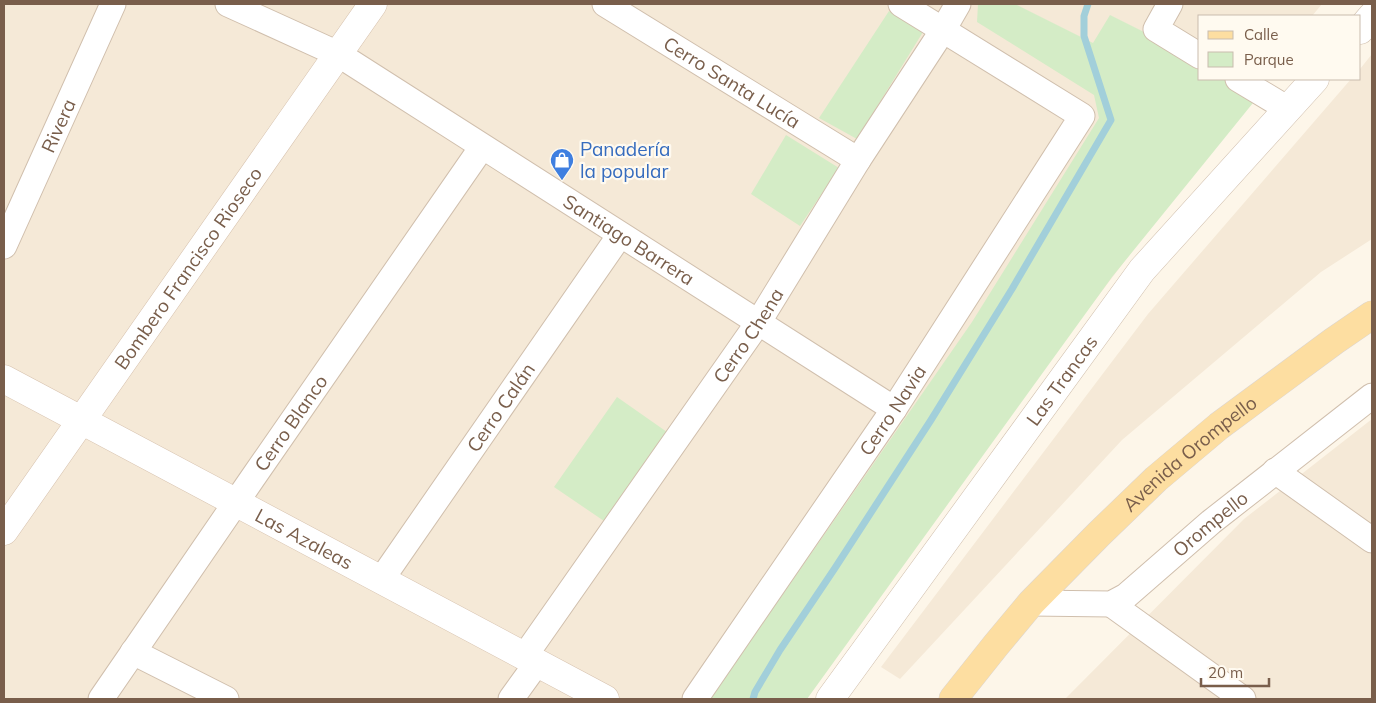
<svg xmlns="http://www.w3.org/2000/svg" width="1376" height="703" font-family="Mulish,sans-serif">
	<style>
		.residential { fill: #f5e9d7 }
		.green { fill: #d4ecc6 }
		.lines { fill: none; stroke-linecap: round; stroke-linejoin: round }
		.stream { stroke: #a2cfda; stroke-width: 7 }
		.minor-casing { stroke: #d0bfad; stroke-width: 27 }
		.tertiary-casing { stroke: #d0bfad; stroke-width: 29 }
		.secondary-casing { stroke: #d6c1ad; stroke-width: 29 }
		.primary-casing { stroke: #dcd5d0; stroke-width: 29 }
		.minor { stroke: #fff; stroke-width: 25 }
		.tertiary { stroke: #fff; stroke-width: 28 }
		.secondary { stroke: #fff; stroke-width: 28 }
		.primary { stroke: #fddea1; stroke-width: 28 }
		.labels { text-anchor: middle; stroke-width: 4.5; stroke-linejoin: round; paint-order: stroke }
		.street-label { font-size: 19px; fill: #795e4b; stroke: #fffaf0 }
		.shop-label { font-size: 19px; fill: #366cbe; stroke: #fffaf0; text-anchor: start }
	</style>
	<rect width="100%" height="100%" fill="#fdf6e9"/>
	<path class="residential" d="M4 4H1322L1312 16H1200V79H1263L792 699H4Z
		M1372 54V239L1321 272 1122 440 900 679 881 667 1148 314 1351 79H1360V69Z
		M1372 419V699H1065L1244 519Z"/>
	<path class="green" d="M978 4H1015L1093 43 1110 15 1142 31 1200 65V79H1223L1257 98 1112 277 807 699H710L972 322 1099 118 1094 95 977 22Z
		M889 11 923 32 857 139 819 118Z
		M786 135 839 168 800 226 751 194Z
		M617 397 667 432 604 521 554 487Z"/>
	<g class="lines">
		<path class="stream" d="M753 699 755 692 780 650 835 568 931 420 1012 289 1111 120 1084 36V16L1088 4"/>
		<g class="minor-casing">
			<g id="minor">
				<path id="s1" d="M228 4 338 54 894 409"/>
				<path id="s2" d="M605 4 858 160"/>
				<path d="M1170 4 1156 29 1200 56"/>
				<path d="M1238 79 1288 109"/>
				<path id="s3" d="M4 246 113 4"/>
				<path d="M1275 471 1372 540"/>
				<path id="s4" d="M381 580 620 235"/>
				<path id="s5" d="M1031 603 1111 604 1126 596 1211 522 1372 396"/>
				<path d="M1111 604 1243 699"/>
				<path d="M133 652 226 699"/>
				<path id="s6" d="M524 657 758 323 858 160 943 30 958 4"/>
				<path id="s7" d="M101 699 252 479 482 147"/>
				<path d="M511 699 537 663"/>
				<path id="s8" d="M695 699 894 409 1082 116 901 4"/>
			</g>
		</g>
		<g class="tertiary-casing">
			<g id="tertiary">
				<path d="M1360 30 1372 16"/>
				<path id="s9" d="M830 699 1142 270 1315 79"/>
			</g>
		</g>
		<g class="secondary-casing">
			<g id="secondary">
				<path id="s10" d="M4 379 605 699"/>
				<path id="s11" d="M4 531 373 4"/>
			</g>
		</g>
		<g class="primary-casing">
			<g id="primary">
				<path id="s12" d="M953 699 996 645 1031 603 1099 534 1156 479 1219 426 1334 341 1372 315"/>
			</g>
		</g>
		<use href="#minor" class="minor"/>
		<use href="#tertiary" class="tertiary"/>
		<use href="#secondary" class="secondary"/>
		<use href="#primary" class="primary"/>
	</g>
	<defs>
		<g id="shop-pin" transform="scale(1.25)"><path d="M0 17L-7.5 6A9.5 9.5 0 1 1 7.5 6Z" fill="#3f7fe0" stroke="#fffaf0"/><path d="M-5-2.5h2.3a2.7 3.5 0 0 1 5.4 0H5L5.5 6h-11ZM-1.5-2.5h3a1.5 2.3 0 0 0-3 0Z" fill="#fff"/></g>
	</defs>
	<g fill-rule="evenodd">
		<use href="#shop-pin" x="562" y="160"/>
	</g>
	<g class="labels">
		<g class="street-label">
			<text dy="7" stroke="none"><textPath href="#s2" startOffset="149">Cerro Santa Lucía</textPath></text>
			<text dy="7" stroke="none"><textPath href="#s3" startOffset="132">Rivera</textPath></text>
			<text dy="7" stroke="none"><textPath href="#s1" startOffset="466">Santiago Barrera</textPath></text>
			<text dy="7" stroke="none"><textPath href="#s11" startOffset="321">Bombero Francisco Rioseco</textPath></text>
			<text dy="7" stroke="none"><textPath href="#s6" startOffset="392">Cerro Chena</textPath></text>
			<text dy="7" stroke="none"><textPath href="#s9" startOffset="394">Las Trancas</textPath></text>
			<text dy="7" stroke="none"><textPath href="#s4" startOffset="210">Cerro Calán</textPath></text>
			<text dy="7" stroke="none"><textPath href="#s8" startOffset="350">Cerro Navia</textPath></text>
			<text dy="7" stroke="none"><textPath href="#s7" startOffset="335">Cerro Blanco</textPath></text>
			<text dy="7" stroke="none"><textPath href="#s12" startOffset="342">Avenida Orompello</textPath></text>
			<text dy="7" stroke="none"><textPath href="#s5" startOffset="208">Orompello</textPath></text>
			<text dy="7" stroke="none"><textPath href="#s10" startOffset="340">Las Azaleas</textPath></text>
		</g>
		<g class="shop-label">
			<text x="580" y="156">Panadería<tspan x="580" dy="22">la popular</tspan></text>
		</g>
	</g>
	<rect width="1376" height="703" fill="none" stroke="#795e4b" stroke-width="10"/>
	<rect x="1198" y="15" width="162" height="65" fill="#fffaf0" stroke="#c9bcae"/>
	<rect x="1208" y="31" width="25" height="8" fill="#fddea1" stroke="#c9bcae"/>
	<text x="1244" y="40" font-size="15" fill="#795e4b">Calle</text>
	<rect x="1208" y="52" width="25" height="15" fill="#d4ecc6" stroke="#c9bcae"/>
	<text x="1244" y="65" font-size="15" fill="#795e4b">Parque</text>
	<path d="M1201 678v8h68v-8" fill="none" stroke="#795e4b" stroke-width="2.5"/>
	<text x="1208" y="678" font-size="15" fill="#795e4b" stroke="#fffaf0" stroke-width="4" paint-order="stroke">20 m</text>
</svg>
